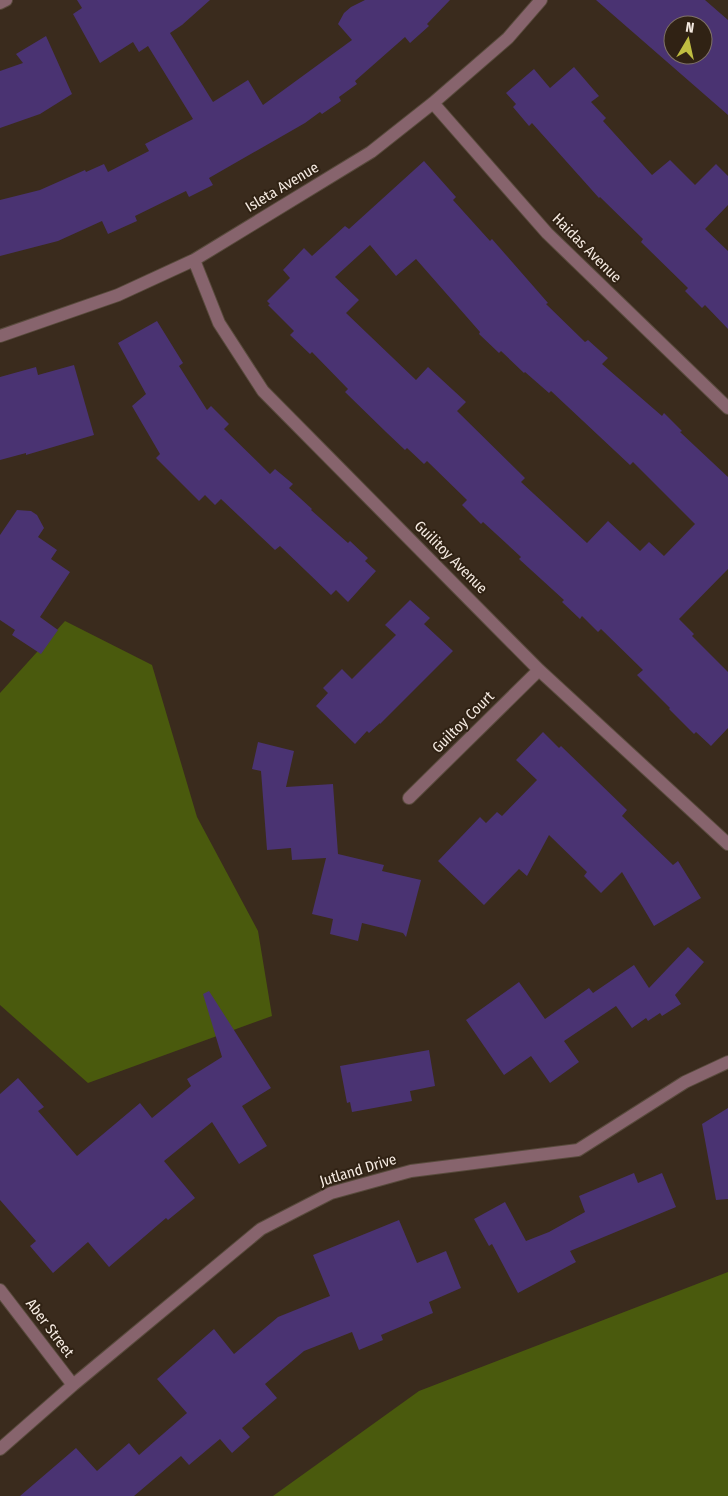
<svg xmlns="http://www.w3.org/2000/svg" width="728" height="1496" font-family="'Fira Sans Condensed',sans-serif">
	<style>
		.green { fill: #4a5a0d }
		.building { fill: #4a3372; fill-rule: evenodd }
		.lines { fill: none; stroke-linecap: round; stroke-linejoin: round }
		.minor-casing { stroke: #584a3c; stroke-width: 14 }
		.tertiary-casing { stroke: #584a3c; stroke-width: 14 }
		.minor { stroke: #87646d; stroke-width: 12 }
		.tertiary { stroke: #87646d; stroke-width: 12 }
		.labels { text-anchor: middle; stroke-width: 4; stroke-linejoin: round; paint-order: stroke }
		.street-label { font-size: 15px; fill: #f5eae1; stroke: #302214 }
	</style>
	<rect width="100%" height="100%" fill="#3a2b1d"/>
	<path class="green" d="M65 621 152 665 197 817 258 931 272 1016 88 1083 0 1005V693Z
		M728 1272V1496H273L419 1391Z"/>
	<path class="building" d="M77 0H210L182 25 170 33 213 102 248 80 263 105 352 40 338 24 344 13 351 7 365 0H450L427 24 429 26 410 43 405 37 355 81 357 84 339 97 341 101 322 114 320 112 305 123 209 178 213 185 189 197 186 191 135 216 137 221 108 234 102 221 58 241 0 256V200L40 190 85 170 86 172 104 164 108 172 149 151 145 144 193 119 148 46 139 52 133 42 100 63 73 14 82 8Z
		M596 0H705L728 20V115ZM673 25H703V55H673Z
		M46 36 72 94 40 114 0 128V71L23 63 16 54Z
		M574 67 599 96 591 102 606 118 603 121 652 175 670 160 695 185 716 164 728 176V205L705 229 728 251V329L705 305 702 308 685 291 688 288 641 242 643 239 600 197 599 198 532 123 529 126 513 107 516 104 506 93 534 69 550 88Z
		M424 161 456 197 453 200 490 241 492 239 548 303 546 304 585 342 588 340 608 358 602 364 662 416 664 413 682 431 680 432 728 477V569L679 619 694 634 692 636 728 672V728L711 746 696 732 694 734 669 709 670 708 637 675 643 670 601 629 598 632 582 616 580 619 562 602 564 600 519 559 521 557 483 522 481 524 462 505 467 500 427 461 424 464 407 448 405 450 386 432 345 392 348 389 312 352 310 354 290 335 294 331 268 305 270 304 267 301 290 278 283 270 304 248 312 256 345 226 349 229ZM370 245 396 276 416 259 480 332 479 334 499 353 501 351 524 373 525 372 549 393 551 391 630 465 633 462 695 524 664 556 649 542 640 551 608 521 587 543 521 482 525 478 457 411 466 402 428 367 416 380 346 313 359 300 335 277Z
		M157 321 183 363 179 366 207 410 211 406 229 424 224 429 270 474 275 469 293 484 289 488 312 509 311 510 348 543 350 541 368 558 365 561 376 571 348 602 336 590 331 595 280 546 275 550 221 499 215 505 205 495 199 501 156 458 160 454 132 406 146 394 118 343Z
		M74 365 94 435 26 455V453L0 460V377L36 367 38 375Z
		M17 510 31 511 37 515 44 528 38 537 57 550 51 559 70 572 40 617 58 630 41 654 12 635 15 630 0 620V535Z
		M410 600 430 618 424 624 453 651 380 724V723L369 733 367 731 355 744 316 706 328 693 323 688 342 669 352 679 396 635 385 625Z
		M543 732 559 748 561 746 627 810 622 816 673 865 678 861 701 898 654 926 622 872 601 893 584 876 587 872 549 835 527 876 519 869 484 905 438 861 480 817 486 823 497 812 502 816 537 780 516 760Z
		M258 742 294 751 286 787 333 784 338 854 384 865 382 871 421 880 406 937 403 933 362 923 358 941 330 934 333 919 312 914 326 858 292 860 291 848 267 850 261 771 252 769Z
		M688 947 704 962 675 995 681 1004 662 1016 660 1013 648 1021 646 1018 632 1028 616 1006 564 1041 579 1062 550 1083 531 1056 504 1075 466 1020 519 982 545 1019 589 988 593 993 634 965 649 988Z
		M209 991 271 1088 242 1106 267 1146 239 1164 212 1122 164 1161 195 1198 168 1220 166 1218 109 1267 88 1242 53 1273 30 1246 36 1241 0 1200V1094L18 1078 44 1107 38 1111 77 1156 140 1103 152 1118 191 1086 187 1079 222 1057 203 994Z
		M429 1050 435 1086 410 1091 412 1101 352 1112 350 1102 347 1103 340 1066Z
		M728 1108V1199L716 1200 702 1124Z
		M634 1173 638 1183 662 1173 676 1207 570 1251 576 1262 518 1293 492 1244 489 1246 474 1219 505 1202 526 1241 549 1232 585 1212 579 1196Z
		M399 1220 417 1263 446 1251 461 1288 429 1302 433 1313 381 1335 383 1340 359 1350 352 1332 304 1351 265 1384 277 1398 242 1428 250 1437 232 1453 220 1439 189 1465 181 1456 134 1496H20L76 1448 97 1471 129 1443 139 1455 187 1413 157 1379 214 1329 234 1354 278 1317 330 1296 313 1255Z"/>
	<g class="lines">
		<g class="minor-casing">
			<path id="minor" d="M0 3 6 0
				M433 103 547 233 728 408
				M194 260 219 323 263 391 539 670 728 844
				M0 336 118 295 194 260 371 152 433 103 508 38 541 0
				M409 798 539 670"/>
		</g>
		<g class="tertiary-casing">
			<path id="tertiary" d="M0 1290 73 1385
				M0 1449 73 1385 261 1229 331 1193 411 1171 578 1150 685 1082 728 1062"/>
		</g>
		<use href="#minor" class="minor"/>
		<use href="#tertiary" class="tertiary"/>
	</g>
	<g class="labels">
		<g class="street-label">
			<text transform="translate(282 187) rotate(-31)" y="5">Isleta Avenue</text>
			<text transform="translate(587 248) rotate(45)" y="5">Haidas Avenue</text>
			<text transform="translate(451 557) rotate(45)" y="5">Guilitoy Avenue</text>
			<text transform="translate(463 722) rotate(-45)" y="5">Guiltoy Court</text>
			<text transform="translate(358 1170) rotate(-17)" y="5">Jutland Drive</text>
			<text transform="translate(50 1328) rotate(53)" y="5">Aber Street</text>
		</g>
	</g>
	<g transform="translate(688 40) rotate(9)"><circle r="24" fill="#302214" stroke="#7f7266"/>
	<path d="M0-4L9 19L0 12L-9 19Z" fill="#c0be41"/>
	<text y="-8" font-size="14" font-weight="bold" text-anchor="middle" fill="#f5eae1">N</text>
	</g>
</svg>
